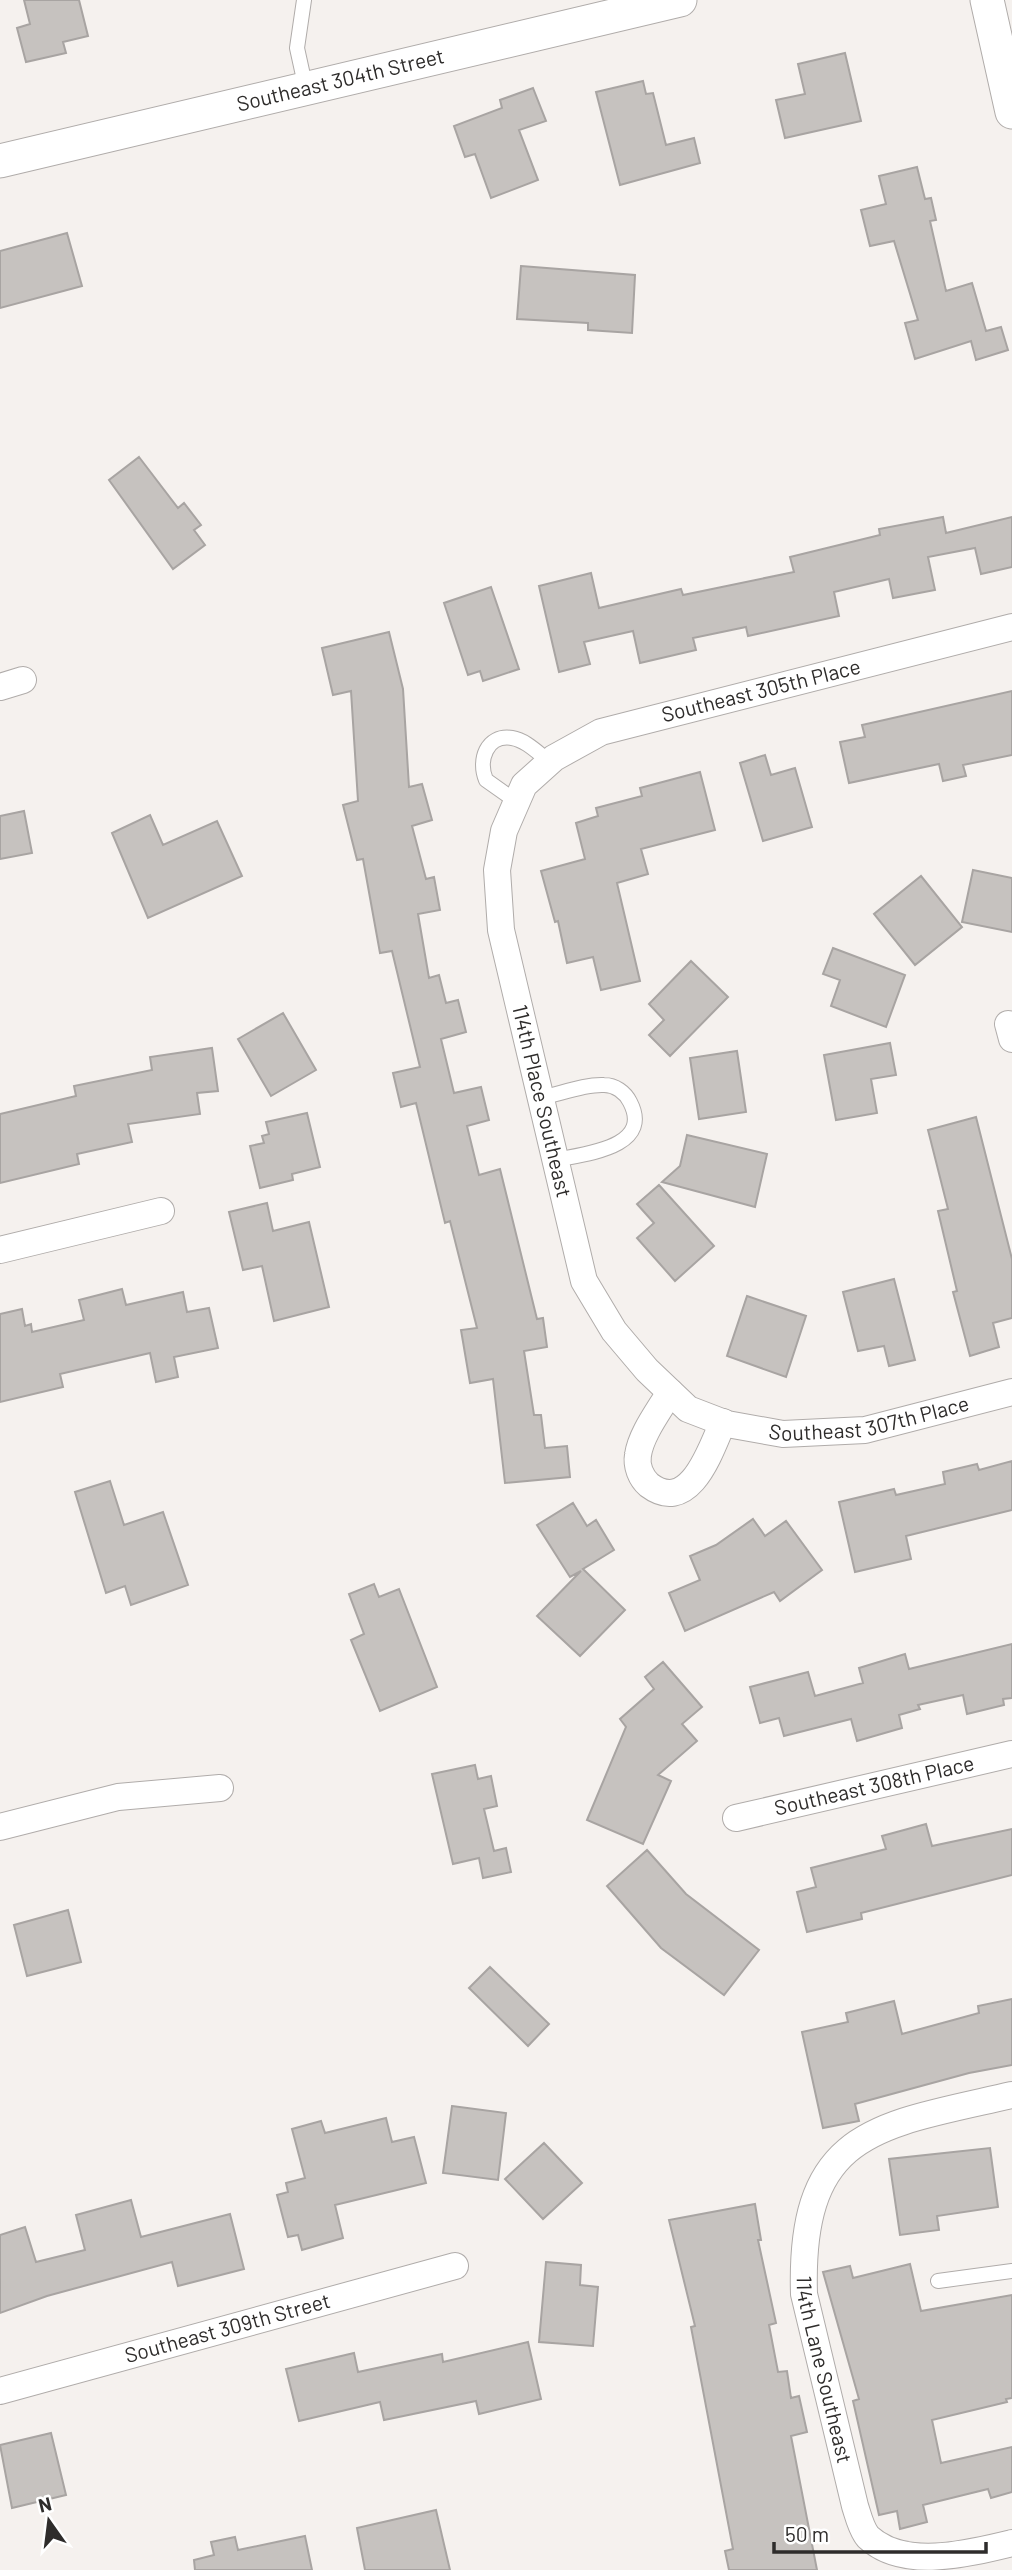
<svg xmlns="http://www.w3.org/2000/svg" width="1012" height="2570" font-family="Barlow,sans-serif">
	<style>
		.building { fill: #c6c2bf; stroke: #a8a4a2; stroke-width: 2 }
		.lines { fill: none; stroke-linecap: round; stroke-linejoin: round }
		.service-casing { stroke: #b0acaa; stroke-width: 16 }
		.minor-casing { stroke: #b0acaa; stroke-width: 28 }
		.tertiary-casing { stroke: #b0acaa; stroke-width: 35 }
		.service { stroke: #fff; stroke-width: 14 }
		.minor { stroke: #fff; stroke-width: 26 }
		.tertiary { stroke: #fff; stroke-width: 33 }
		.labels { text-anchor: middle; stroke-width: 5; stroke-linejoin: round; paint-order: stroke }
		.street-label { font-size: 21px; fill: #2e2c2b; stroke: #fff }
	</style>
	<rect width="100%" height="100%" fill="#f5f1ee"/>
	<path class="building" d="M24 0H79L88 36 63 42 66 53 26 62 17 28 30 24Z
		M845 53 861 121 785 138 776 100 805 94 798 64Z
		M643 81 646 94 653 93 666 145 694 138 700 163 620 185 596 92Z
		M533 88 546 121 519 130 538 180 491 198 475 154 465 157 454 126 502 108 500 100Z
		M917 167 925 199 931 198 936 220 930 221 946 291 972 283 986 331 1001 327 1008 350 976 360 971 341 915 359 905 323 918 320 894 241 870 246 861 210 886 204 879 176Z
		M67 233 82 286 0 308V251Z
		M521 266 635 275 632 333 588 330V323L517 319Z
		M139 457 178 508 184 503 201 525 194 530 205 545 173 569 109 480Z
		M943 517 946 533 1012 517V567L981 574 975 548 928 557 935 590 893 598 889 579 834 592 839 616 748 636 746 627 693 638 696 650 640 663 633 631 584 642 590 664 559 672 539 586 591 573 599 608 681 589 683 595 794 572 790 557 880 535 879 529Z
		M491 587 519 669 483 681 480 671 468 675 444 603Z
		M389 632 403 689 409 787 422 784 432 820 412 826 426 879 434 877 440 910 418 914 429 978 439 975 446 1003 458 1000 466 1032 441 1039 454 1093 481 1087 489 1120 467 1126 479 1175 500 1169 537 1319 543 1318 547 1347 524 1351 534 1415H541L545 1448 567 1446 570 1477 505 1483 493 1379 470 1383 461 1330 477 1328 450 1221 445 1223 416 1103 401 1107 393 1073 420 1067 392 951 380 953 363 859 357 860 343 805 358 801 351 691 333 695 322 648Z
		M1012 691V755L963 765 966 776 943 781 939 764 849 783 840 742 865 737 862 725Z
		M765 755 771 775 795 768 812 827 763 841 740 763Z
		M700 772 715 830 641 849 648 874 617 883 640 981 601 990 593 957 567 963 558 921 555 922 541 871 585 859 576 823 598 816 596 808 642 796 640 788Z
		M24 811 32 853 0 859V816Z
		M150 815 163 845 217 821 242 876 148 918 112 833Z
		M973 870 1012 878V932L962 922Z
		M921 876 962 927 915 965 874 914Z
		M833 948 905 975 886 1027 831 1006 840 980 823 974Z
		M691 961 728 997 670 1056 649 1035 664 1020 649 1004Z
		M283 1013 316 1070 271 1096 238 1039Z
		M890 1043 896 1075 871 1079 877 1113 836 1120 824 1055Z
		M212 1048 218 1091 197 1093 200 1114 128 1124 132 1142 77 1154 79 1164 0 1183V1114L76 1096 74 1086 152 1070 150 1057Z
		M737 1051 746 1112 699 1119 690 1058Z
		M307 1113 320 1167 292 1174 293 1180 260 1188 250 1146 264 1143 262 1136 269 1134 266 1122Z
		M976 1117 1012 1259V1318L993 1323 999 1347 970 1356 953 1292 957 1291 938 1211 948 1209 928 1130Z
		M687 1135 767 1154 755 1207 662 1182 680 1166Z
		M659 1185 714 1246 675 1281 637 1238 654 1223 637 1204Z
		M267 1203 273 1231 309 1222 329 1307 274 1321 262 1266 243 1270 229 1212Z
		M894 1279 915 1360 889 1366 884 1346 858 1351 843 1292Z
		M122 1289 126 1305 183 1292 187 1312 209 1308 218 1348 174 1357 178 1377 156 1382 150 1353 60 1374 63 1387 0 1402V1314L22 1309 25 1326 31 1324 32 1332 84 1320 79 1300Z
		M747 1296 806 1316 786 1377 727 1356Z
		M1012 1461V1510L906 1536 911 1559 855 1572 839 1502 894 1489 896 1495 945 1484 943 1472 977 1464 979 1470Z
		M110 1481 124 1525 163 1512 188 1585 131 1605 125 1586 106 1593 75 1492Z
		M573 1503 587 1526 596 1520 614 1550 583 1569 625 1610 580 1656 537 1616 581 1571 570 1577 537 1525Z
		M753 1519 765 1536 786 1521 822 1570 780 1601 774 1592 685 1631 669 1593 700 1580 690 1556 716 1545Z
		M374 1584 379 1597 399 1589 437 1687 380 1711 351 1640 364 1634 349 1594Z
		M1012 1644V1698L1003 1699 1004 1705 967 1714 963 1695 918 1705 920 1709 899 1715 902 1728 857 1741 851 1719 784 1736 779 1718 760 1723 750 1687 808 1672 815 1696 863 1683 859 1668 905 1654 909 1669Z
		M663 1662 702 1707 682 1724 697 1741 658 1775 671 1781 643 1844 587 1820 626 1727 620 1719 654 1689 645 1677Z
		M475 1765 478 1779 491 1776 497 1806 484 1809 494 1851 506 1848 511 1872 483 1878 479 1858 453 1864 432 1774Z
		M926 1824 932 1846 1012 1829V1875L861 1913 862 1919 807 1932 797 1892 816 1887 811 1868 886 1849 882 1836Z
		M647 1850 686 1894 759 1950 724 1995 661 1948 607 1886Z
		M68 1910 81 1962 27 1976 14 1925Z
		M490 1967 549 2024 528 2046 469 1988Z
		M1012 1999V2065L969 2073 855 2104 859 2121 823 2128 802 2032 848 2022 846 2013 894 2001 902 2034 979 2013 978 2006Z
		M452 2106 506 2113 498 2180 443 2173Z
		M386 2118 392 2142 414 2137 426 2183 335 2205 343 2238 302 2250 298 2235 288 2237 277 2195 288 2192 286 2183 305 2178 292 2129 321 2121 325 2133Z
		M544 2143 582 2183 543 2219 505 2179Z
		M990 2148 998 2207 937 2216 939 2230 900 2235 889 2159Z
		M131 2200 141 2237 230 2214 244 2269 178 2286 172 2262 47 2296 0 2313V2235L25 2227 36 2262 85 2250 76 2215Z
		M755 2204 761 2240H758L776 2323 769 2325 778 2372 787 2371 791 2398 799 2396 807 2432 791 2436 817 2570H729L725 2551 733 2549 691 2327 695 2326 669 2220Z
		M546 2262 581 2265 580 2285 598 2287 593 2346 539 2342Z
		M910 2264 921 2311 1012 2295V2398L1006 2399 1007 2402 932 2420 941 2463 1012 2447V2492L991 2498 988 2489 923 2505 927 2522 900 2529 897 2511 879 2515 853 2401 859 2399 823 2272 850 2266 853 2278Z
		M528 2342 541 2399 479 2414 476 2401 384 2420 380 2402 299 2421 286 2369 354 2353 358 2372 442 2354 443 2362Z
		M51 2433 66 2495 12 2508 0 2445Z
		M436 2510 450 2570H365L357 2528Z
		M305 2536 312 2570H195L194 2560 214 2555 211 2542 235 2537 238 2550Z"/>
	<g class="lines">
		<g class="service-casing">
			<path id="service" d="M304 0 297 48 306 89
				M517 802 486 780C478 761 486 734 512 738 526 740 539 754 550 762
				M540 1098C560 1094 584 1084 604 1085 615 1085 625 1092 630 1102 654 1148 583 1154 556 1160
				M938 2281 1012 2271"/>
		</g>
		<g class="minor-casing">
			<g id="minor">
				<path id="s1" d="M1012 627 601 732 554 758 524 785 504 831 497 870 501 930 584 1281 614 1331 647 1370 688 1409 727 1424 783 1434 865 1430 1012 1392"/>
				<path d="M0 687 23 680"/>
				<path d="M1008 1024 1012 1039"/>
				<path d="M0 1250 161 1211"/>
				<path d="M670 1392C659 1411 641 1434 638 1455 636 1466 641 1478 649 1485 690 1516 711 1449 723 1422"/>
				<path id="s2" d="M736 1818 1012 1754"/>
				<path d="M0 1827 118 1797 220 1788"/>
				<path id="s3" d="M1012 2095C877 2126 799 2129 804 2294L855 2506C858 2515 861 2529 868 2537 903 2570 967 2554 1012 2543"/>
				<path id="s4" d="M0 2391 455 2266"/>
			</g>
		</g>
		<g class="tertiary-casing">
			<g id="tertiary">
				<path d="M987 0 1012 112"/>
				<path id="s5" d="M0 161 680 0"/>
			</g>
		</g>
		<use href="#service" class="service"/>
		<use href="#minor" class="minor"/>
		<use href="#tertiary" class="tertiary"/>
	</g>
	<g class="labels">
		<g class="street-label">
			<text dy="7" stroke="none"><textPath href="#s5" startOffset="350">Southeast 304th Street</textPath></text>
			<text transform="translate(761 691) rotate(-14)" y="7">Southeast 305th Place</text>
			<text dy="7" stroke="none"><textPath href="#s1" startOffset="844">114th Place Southeast</textPath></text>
			<text dy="7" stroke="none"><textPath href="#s1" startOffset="1381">Southeast 307th Place</textPath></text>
			<text dy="7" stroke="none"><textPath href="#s2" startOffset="142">Southeast 308th Place</textPath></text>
			<text dy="7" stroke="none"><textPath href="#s4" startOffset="236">Southeast 309th Street</textPath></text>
			<text dy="7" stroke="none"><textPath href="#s3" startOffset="408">114th Lane Southeast</textPath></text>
		</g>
	</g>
	<g transform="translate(49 2521) rotate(346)" stroke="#ffffff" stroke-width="5" paint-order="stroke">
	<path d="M0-5L12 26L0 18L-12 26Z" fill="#2e2c2b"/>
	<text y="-10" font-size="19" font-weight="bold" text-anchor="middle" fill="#2e2c2b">N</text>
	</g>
	<path d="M774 2542v10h212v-10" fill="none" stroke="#2e2c2b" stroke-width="3.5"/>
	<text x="785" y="2542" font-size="21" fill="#2e2c2b" stroke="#ffffff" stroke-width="5" paint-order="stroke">50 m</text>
</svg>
